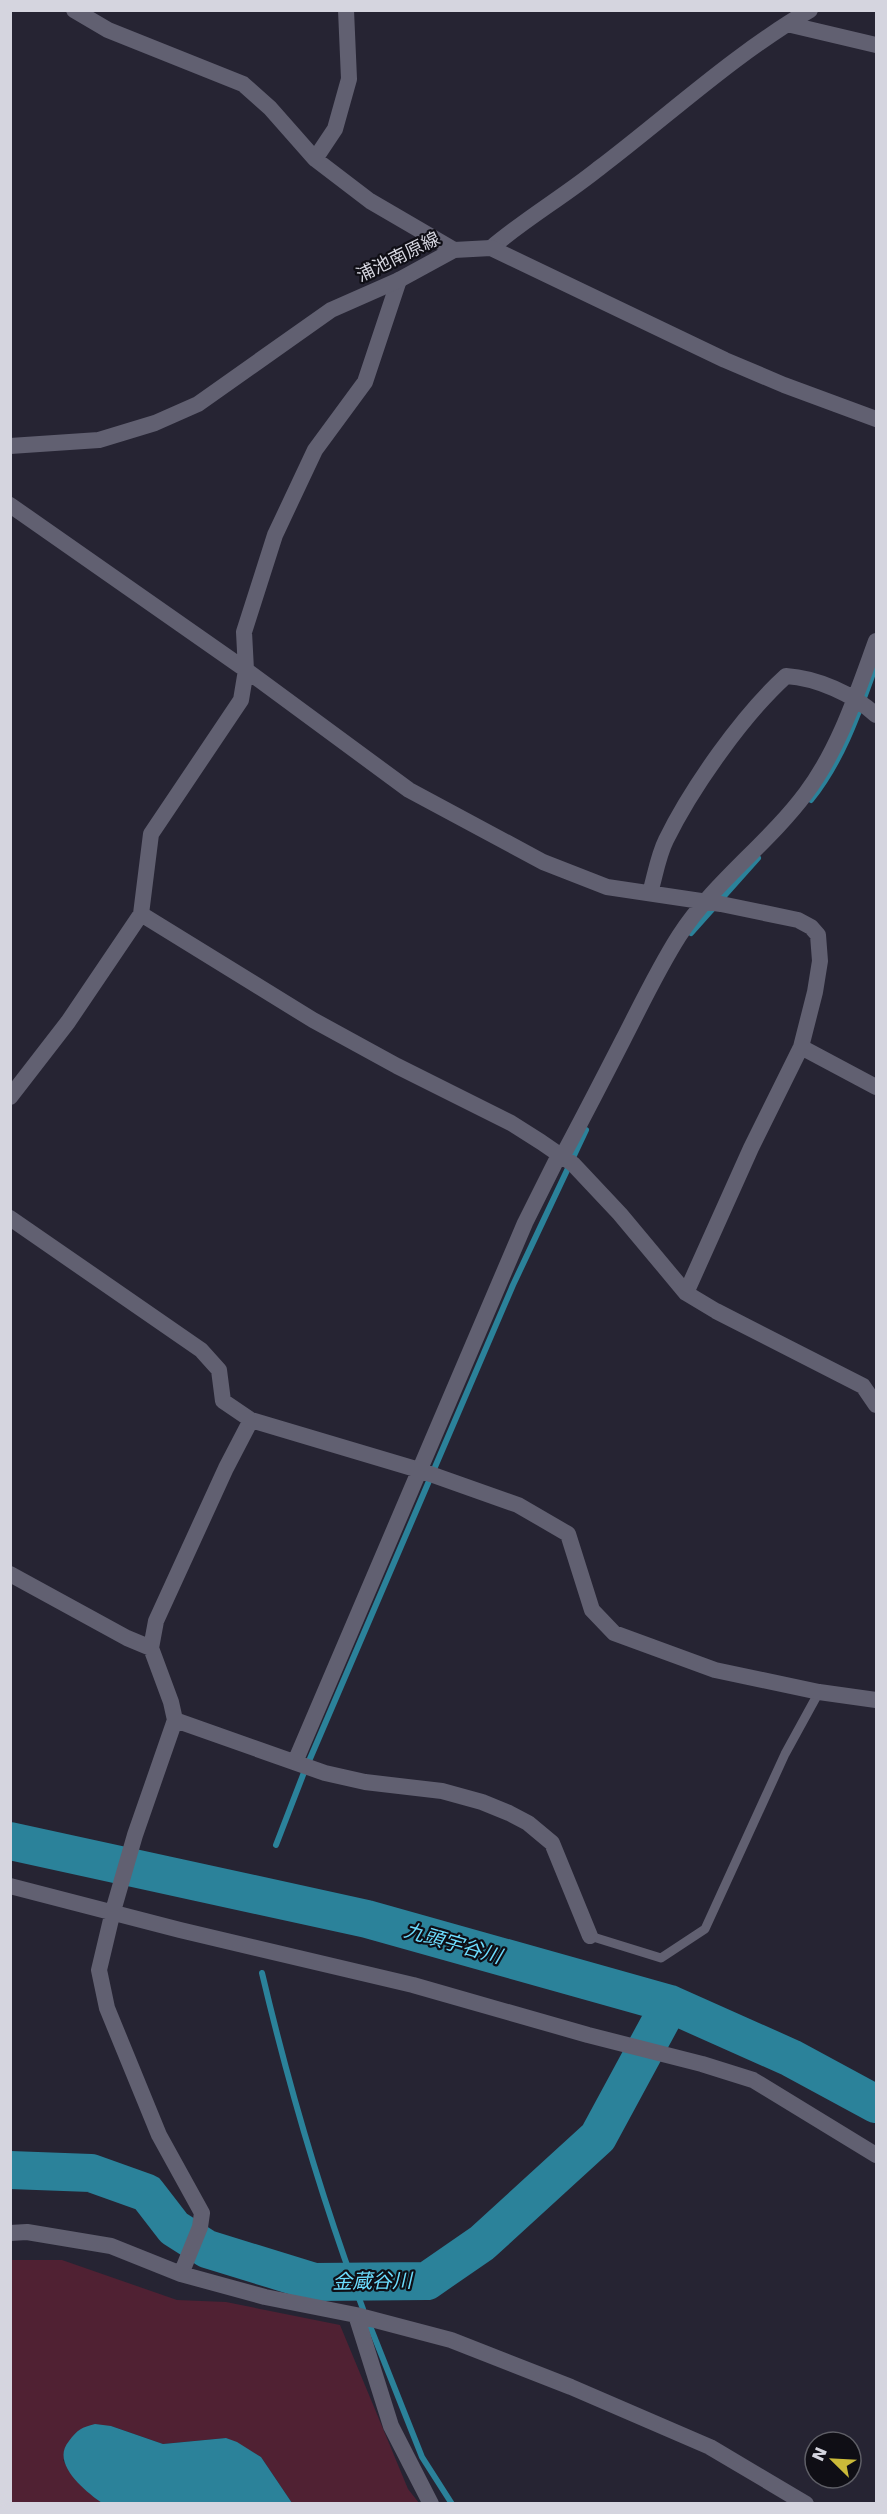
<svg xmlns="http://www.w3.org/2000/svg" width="887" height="2514" font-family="'DejaVu Sans','Noto Sans JP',sans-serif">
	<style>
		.green { fill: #502133 }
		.water { fill: #2b829a }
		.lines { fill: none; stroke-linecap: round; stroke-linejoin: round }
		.stream { stroke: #2b829a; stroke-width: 6 }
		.river { stroke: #2b829a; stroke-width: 38 }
		.service { stroke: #616071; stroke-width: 9 }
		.minor { stroke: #616071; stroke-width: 16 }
		.secondary { stroke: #616071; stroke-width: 16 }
		.labels { text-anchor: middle; stroke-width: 4.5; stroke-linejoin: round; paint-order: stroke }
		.street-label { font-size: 18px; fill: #d5d5df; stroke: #0f0e15 }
		.water-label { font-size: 20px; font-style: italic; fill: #6cdcfd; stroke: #0f0e15 }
	</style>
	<rect width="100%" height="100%" fill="#262433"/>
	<path class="green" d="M10 2260H62L177 2300 226 2302 340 2325 408 2489 419 2503H292L261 2457 226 2438 163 2444 111 2426 63 2460 72 2475 102 2503H11Z"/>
	<path class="water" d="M95 2424 111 2426 163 2444 226 2438 237 2442 261 2457 292 2503H102C85 2491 50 2463 69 2441 77 2430 82 2427 95 2424Z"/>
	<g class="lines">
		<path class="stream" d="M811 800C843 760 859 712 876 665
			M691 933 758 858
			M276 1845 303 1775 513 1285 586 1130
			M262 1973C289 2087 322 2200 363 2309
			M370 2326 422 2457 452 2504"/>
		<path class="river" d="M10 1841 367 1919 670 2004 791 2058 876 2104
			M10 2170 91 2173 147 2193 174 2228 207 2249 314 2282 427 2281 482 2243 598 2137 670 2004"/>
		<path class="service" d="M590 1936 661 1958 705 1929 785 1754 819 1692"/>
		<path class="minor" d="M74 10 108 30 243 84 270 108 315 159 370 201 454 250
			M787 24 876 45
			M315 159 335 129 349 79 346 10
			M491 248C525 219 563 197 598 169 668 116 733 55 810 10
			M10 505 246 670 409 790 543 862 607 887 721 904 798 920 811 927 818 935 820 961 815 992 801 1047 751 1148 686 1293
			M650 893C655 876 658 856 666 840 692 787 743 715 786 676 817 678 853 694 876 715
			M141 914 313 1020 397 1066 511 1123 541 1142 573 1164 620 1214 686 1293 716 1311 863 1386 876 1405
			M801 1047 876 1087
			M10 1097 68 1022 141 914 151 834 241 700 246 670 244 632 275 535 315 450 365 382 399 280
			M562 1157C583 1118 603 1079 623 1040 641 1005 658 969 679 936 714 882 768 844 806 793 839 749 857 693 876 641
			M10 1218 201 1350 219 1370 223 1401 251 1420 419 1470 518 1505 568 1534 592 1610 614 1633 715 1670 819 1692 876 1700
			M10 1574 127 1638 151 1648
			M175 1720 325 1773 365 1782 442 1791 482 1802 509 1813 528 1823 552 1843 590 1936
			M295 1762 525 1223 559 1155
			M10 1886 180 1930 413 1985 588 2035 702 2064 753 2080 876 2155
			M10 2233 27 2232 111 2246 181 2274 265 2297 356 2315 451 2340 571 2387 710 2447 806 2504
			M181 2274 200 2227 202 2213 159 2135 107 2008 99 1970 113 1911 135 1835 175 1720 171 1702 151 1648 156 1621 226 1468 251 1420
			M356 2315 391 2426 431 2504"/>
		<path class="secondary" d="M10 446 99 440 155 423 198 404 331 310 399 280 454 250 491 248 725 360 784 385 876 419"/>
	</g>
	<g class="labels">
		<g class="street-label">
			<text transform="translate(398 257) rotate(-26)" y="6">浦池南原線</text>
		</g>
		<g class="water-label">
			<text transform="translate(453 1943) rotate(16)" y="7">九頭宇谷川</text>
			<text transform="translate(372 2281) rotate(-1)" y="7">金蔵谷川</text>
		</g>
	</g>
	<rect width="887" height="2514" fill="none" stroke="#d5d5df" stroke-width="24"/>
	<g transform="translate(833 2460) rotate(294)"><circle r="28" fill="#0f0e15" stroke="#5e5e66" stroke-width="1.5"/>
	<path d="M0-4.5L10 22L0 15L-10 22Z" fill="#cbba39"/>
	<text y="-9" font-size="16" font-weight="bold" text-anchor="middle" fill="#d5d5df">N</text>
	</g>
</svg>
